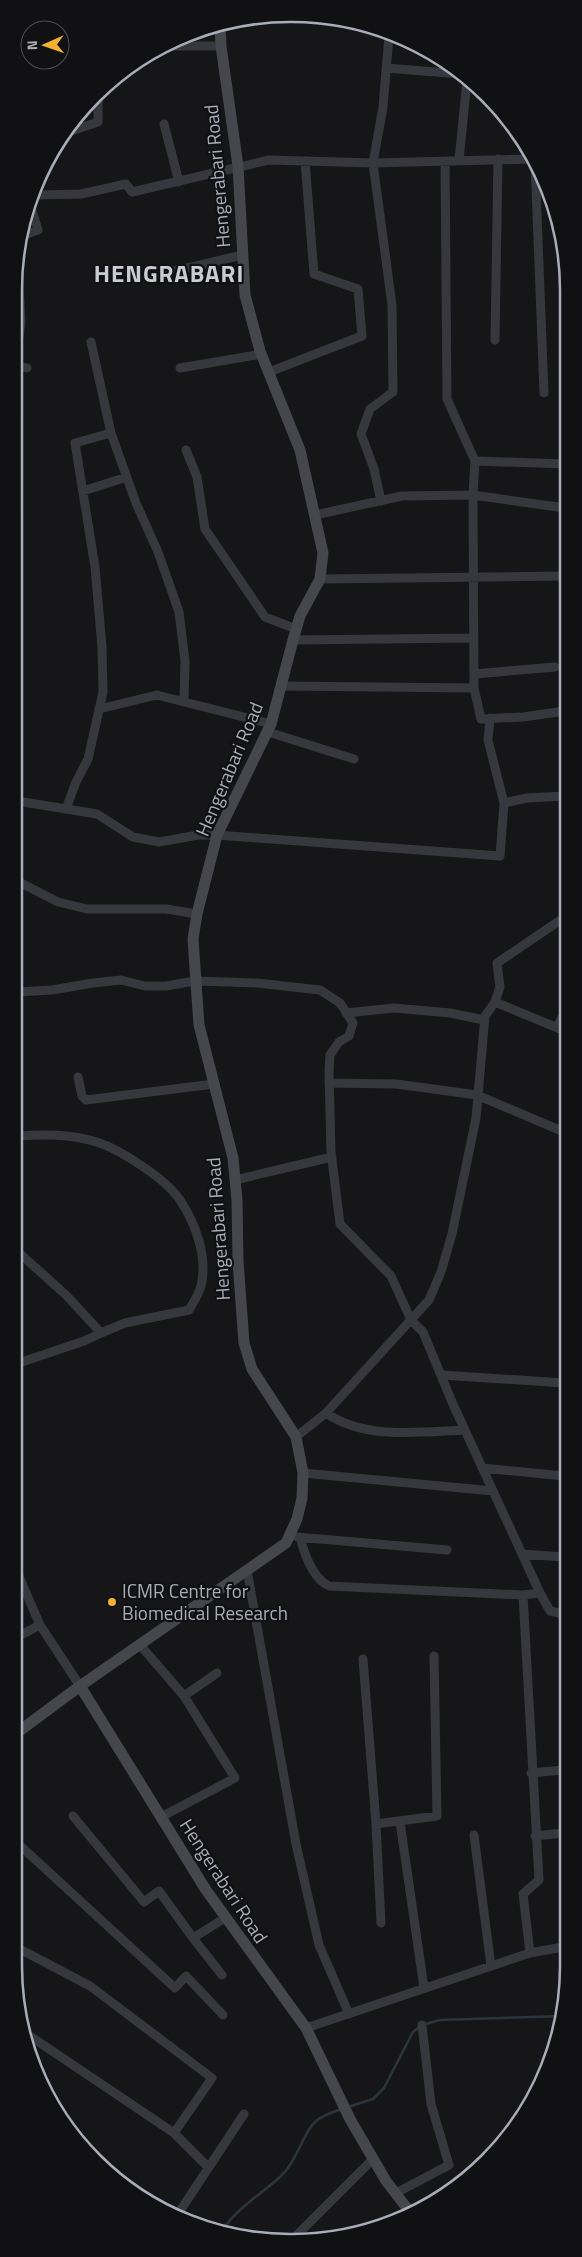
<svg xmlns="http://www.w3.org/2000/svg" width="582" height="2257" font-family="'Titillium Web',sans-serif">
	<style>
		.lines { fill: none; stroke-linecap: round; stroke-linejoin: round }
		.stream { stroke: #2c353c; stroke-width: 2.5 }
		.street { stroke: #37383d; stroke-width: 9 }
		.secondary { stroke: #45474d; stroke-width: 11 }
		.poi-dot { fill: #f2b134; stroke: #111113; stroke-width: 2 }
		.labels { text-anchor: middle; stroke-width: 4.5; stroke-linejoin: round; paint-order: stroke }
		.street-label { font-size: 19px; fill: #a8adb8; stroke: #111113 }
		.poi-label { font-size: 19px; fill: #a8adb8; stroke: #111113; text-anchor: start }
		.district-label { font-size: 24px; font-weight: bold; letter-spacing: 1px; fill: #c9ccd4; stroke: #111113 }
		.rim { fill: none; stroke: #a8adb8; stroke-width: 2.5 }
	</style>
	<rect width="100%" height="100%" fill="#161618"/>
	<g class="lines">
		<path class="stream" d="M348 2107 373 2099 384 2088 413 2032 422 2025 440 2020 563 2016
			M223 2229C239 2206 262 2194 282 2175 297 2161 303 2133 315 2122 322 2115 333 2112 342 2109"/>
		<path class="street" d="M172 46H221
			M386 68 460 74
			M164 124 179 182
			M65 133 98 122V100
			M459 160 467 80
			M445 161 447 399 475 461 473 495 474 688
			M535 162 544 393
			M36 195 81 194 126 184 132 192 269 160 373 163 533 159
			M19 237 38 230 31 207
			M132 274 158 275 242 255
			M19 337 21 322 19 284
			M495 340 498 159
			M91 342 111 433 136 503 158 552 179 612 185 661 184 700
			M19 366 27 368
			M180 368 262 354
			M269 372 362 336 358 289 314 274 305 161
			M186 450 197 477 205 529 265 617 296 629
			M475 461 566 464
			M83 491 127 477
			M381 501 374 469 361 434 370 409 393 392 392 305 373 163 383 107 389 36
			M315 515 402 496 473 495 565 508
			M320 579 565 576
			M293 640 473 638
			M474 674 555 667
			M282 686 474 688 481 719 523 717 565 711
			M99 709 157 695 271 724
			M490 718 488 740 504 803
			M268 732 354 759
			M17 801 97 814 133 837 159 842 198 835H217L500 856 504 803 527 798 565 796
			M66 809 76 782 88 759 103 692 102 647 95 567 75 443 111 433
			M17 881 58 902 87 909H166L197 914
			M17 992 52 990 93 983 121 980 145 986H166L195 981 257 983 320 990 340 1003 353 1023 349 1036 339 1042 330 1055 329 1072 331 1152 340 1224 391 1276 411 1320 423 1332 452 1402 540 1593 523 1595 539 1880 523 1894 530 1953
			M495 1002 565 1031
			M346 1013 394 1008 450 1013 484 1020
			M557 1027 565 1012
			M78 1077 82 1096 86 1100 214 1084
			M329 1083 396 1084 477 1095 564 1132
			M18 1136C45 1134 70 1134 97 1142 121 1150 166 1179 180 1200 196 1224 208 1258 201 1286 199 1294 193 1303 189 1310L125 1323 101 1333
			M235 1180 332 1157
			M16 1364 84 1341 101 1333 67 1296 16 1250
			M442 1375 564 1383
			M326 1413C365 1440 419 1432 465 1430
			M296 1437 326 1413 429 1300 441 1272 452 1234 476 1118 485 1016 495 1002 500 987 497 963 565 917
			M482 1468 564 1476
			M303 1473 493 1491
			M297 1537 447 1550
			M300 1537C304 1553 313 1579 329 1586L523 1595
			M522 1554 564 1557
			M15 1567 40 1625 80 1686
			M247 1570 296 1844 319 1945 349 2014
			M540 1593 550 1611 564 1614
			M15 1638 40 1625
			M140 1645 184 1696 235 1778 161 1817
			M363 1659 376 1824 381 1923
			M184 1696 217 1673
			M531 1773 563 1770
			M73 1816 144 1902 159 1891 193 1938
			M400 1822 424 1988
			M376 1824 437 1816 434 1656
			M474 1835 491 1966
			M535 1836 563 1833
			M14 1840 175 1988 186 1976 223 2015
			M14 1946 90 1986 212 2078 174 2133 27 2034
			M222 1975 193 1938 225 1918
			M306 2028 530 1953 563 1947
			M174 2133 207 2166
			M396 2193 449 2165 431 2104 422 2025
			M176 2217 244 2114
			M297 2235 373 2159"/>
		<path class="secondary" d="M80 1686 206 1890 306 2028 350 2119 386 2181 410 2212
			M14 1735 80 1686 286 1543 297 1519 302 1498 303 1473 296 1437 252 1369 244 1343 238 1261 237 1200 233 1158 199 1025 193 939 197 914 217 835 271 724 293 640 300 616 320 579 323 553 300 450 260 351 245 295 238 166 221 46 220 26"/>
	</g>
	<circle class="poi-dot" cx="112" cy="1602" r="5"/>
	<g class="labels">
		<g class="street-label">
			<text transform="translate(217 176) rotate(-95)" y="7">Hengerabari Road</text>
			<text transform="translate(229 769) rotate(-67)" y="7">Hengerabari Road</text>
			<text transform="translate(218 1229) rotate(-94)" y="7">Hengerabari Road</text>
			<text transform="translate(224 1881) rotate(57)" y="7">Hengerabari Road</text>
		</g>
		<g class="poi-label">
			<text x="122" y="1598">ICMR Centre for<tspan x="122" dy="22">Biomedical Research</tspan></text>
		</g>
		<g class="district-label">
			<text x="169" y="282">HENGRABARI</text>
		</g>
	</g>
	<path d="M0 0H582V2257H0ZM290 22H292A268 268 0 0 1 560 290V1966A268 268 0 0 1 292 2234H290A268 268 0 0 1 22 1966V290A268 268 0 0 1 290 22Z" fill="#111113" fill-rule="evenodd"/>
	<path class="rim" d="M290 22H292A268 268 0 0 1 560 290V1966A268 268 0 0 1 292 2234H290A268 268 0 0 1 22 1966V290A268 268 0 0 1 290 22Z"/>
	<g transform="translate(45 45) rotate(268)"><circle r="24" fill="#111113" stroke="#4d4f55"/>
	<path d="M0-4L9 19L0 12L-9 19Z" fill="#f2b134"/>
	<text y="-8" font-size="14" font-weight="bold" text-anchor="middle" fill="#a8adb8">N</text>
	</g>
</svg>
